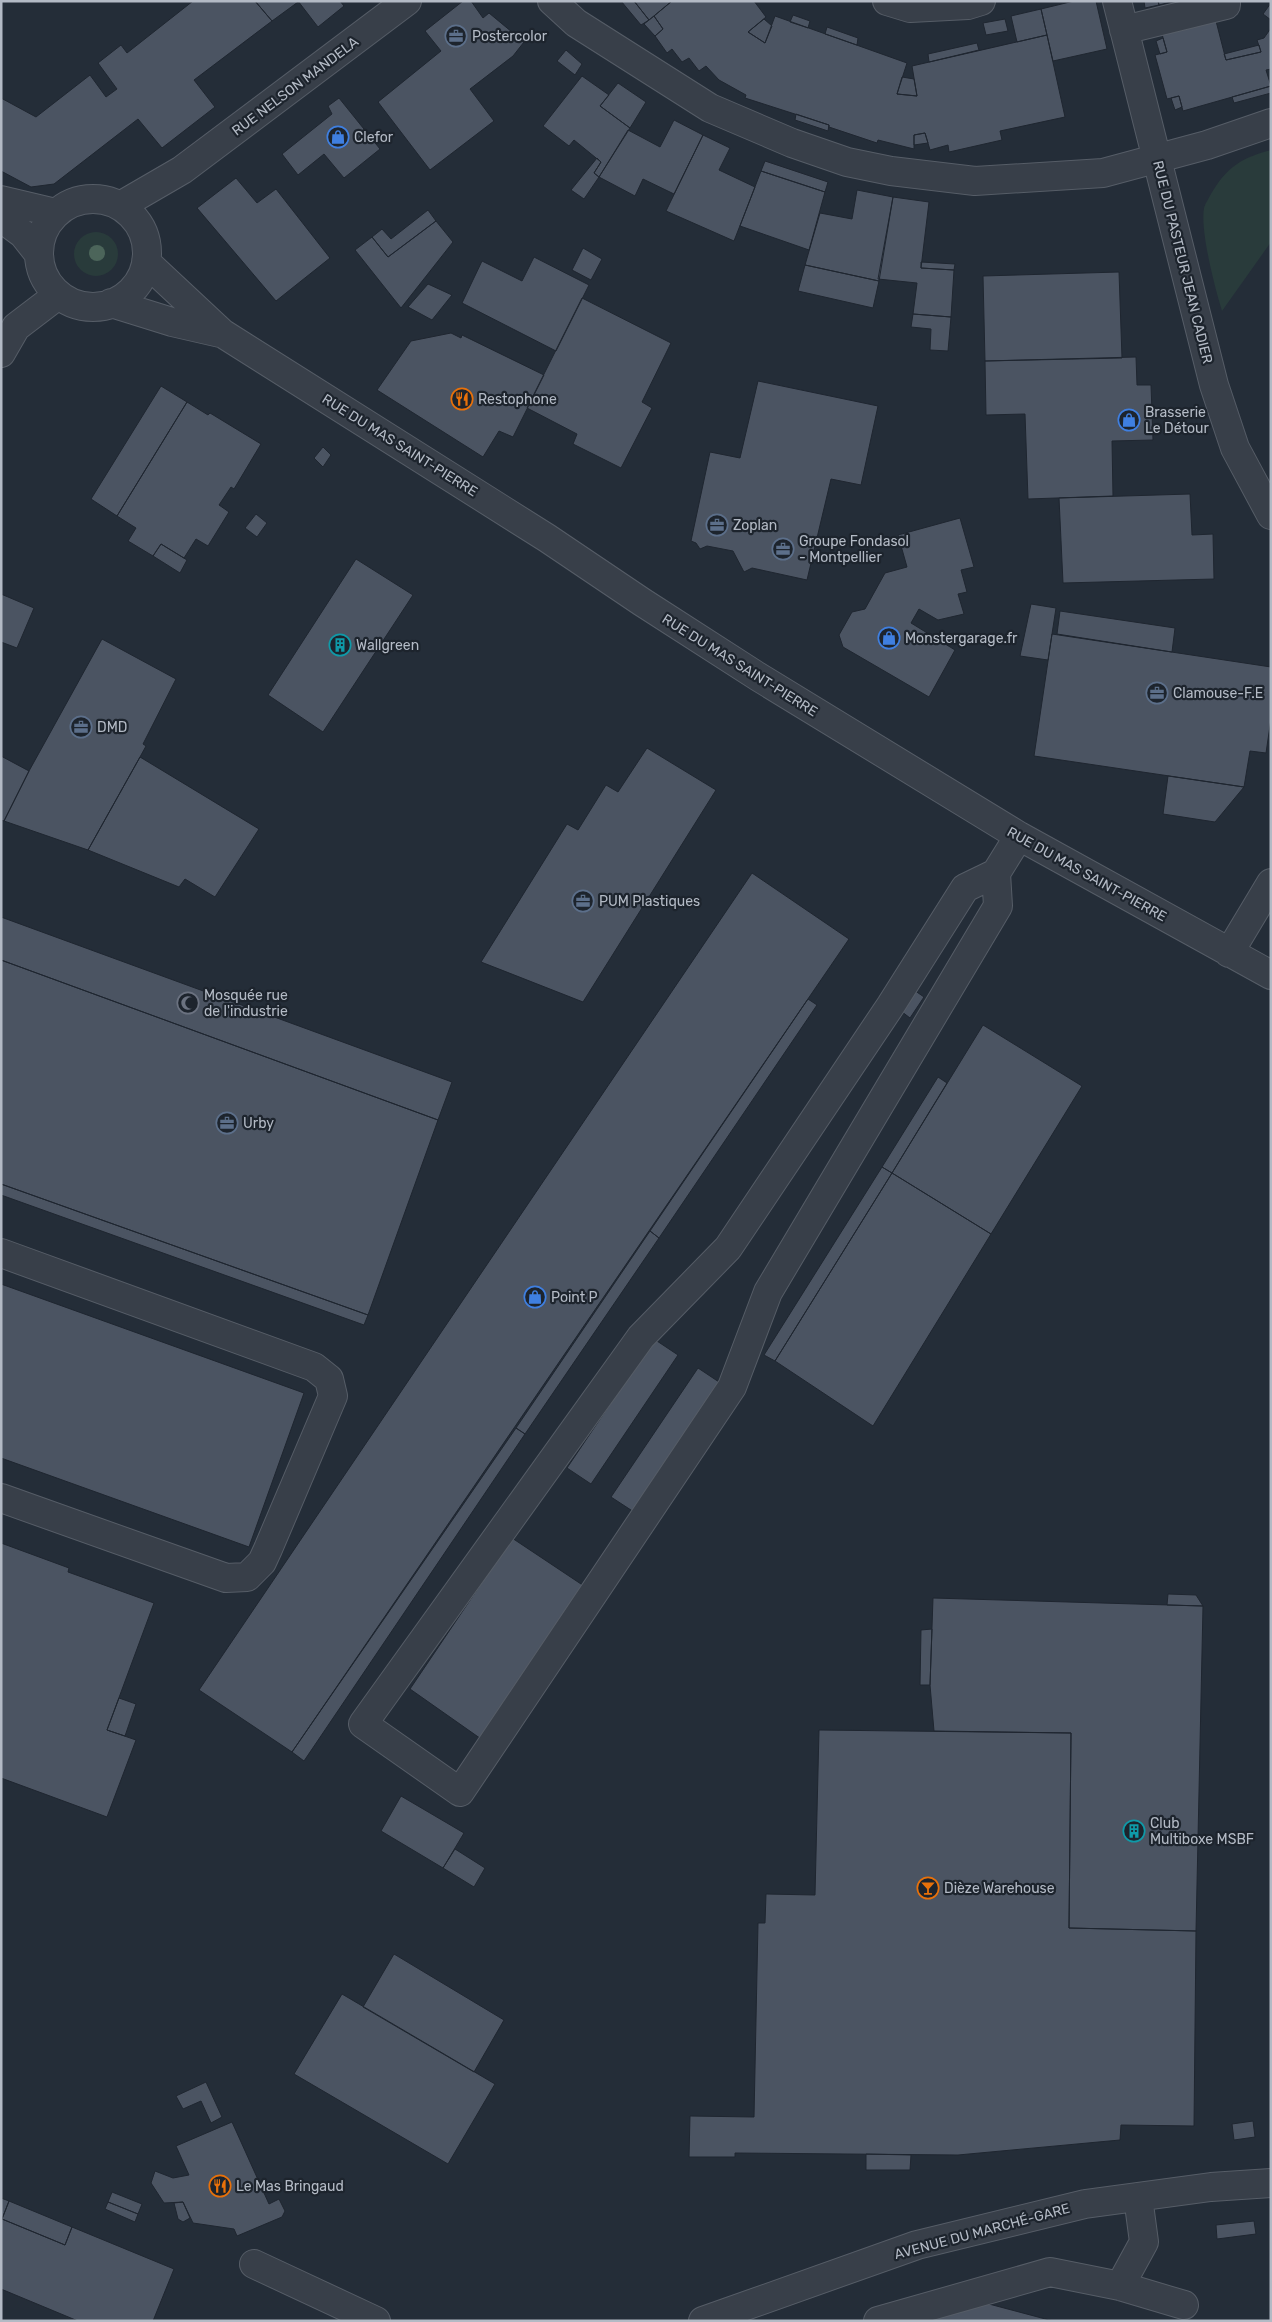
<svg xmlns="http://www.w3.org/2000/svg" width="1272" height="2322" font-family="Rubik,sans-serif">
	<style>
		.green { fill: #293b3b }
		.building { fill: #4b5462; stroke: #1f2630 }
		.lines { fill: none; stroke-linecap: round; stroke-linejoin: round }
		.minor-casing { stroke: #565d67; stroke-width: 30 }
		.minor { stroke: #383f49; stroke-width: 28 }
		.tree { fill: #4c655a }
		.labels { text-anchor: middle; stroke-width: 4.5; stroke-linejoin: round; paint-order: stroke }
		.poi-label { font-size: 14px; fill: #b3bac5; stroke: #1d242d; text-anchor: start }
		.street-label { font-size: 14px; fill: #b3bac5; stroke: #1d242d }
	</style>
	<rect width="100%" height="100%" fill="#242d38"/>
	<path class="green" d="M1271 150V242L1222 311C1215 288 1200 231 1204 208 1205 204 1209 198 1211 194 1227 167 1241 158 1271 150Z
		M74 254a22 22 0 1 1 44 0a22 22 0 1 1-44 0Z"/>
	<path class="building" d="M193 1H255L272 21 194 80 215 107 162 148 138 119 54 184 31 187 1 171V98L36 117 90 75 106 97 117 89 98 63 121 45 127 53Z
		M255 1H298V2L272 21Z
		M340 1 344 6 318 27 298 1Z
		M463 1H471L483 18 489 13 524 42 513 56 470 89 494 121 430 170 378 102 441 51 425 31Z
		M621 1H634L649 20 641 25Z
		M634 1H672L649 20Z
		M672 1H754L766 17 748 32 765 43 775 16 907 63 897 94 917 96 912 66 1047 35 1065 117 1000 131 1002 140 949 152 948 145 930 150 925 133 914 135V149L878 140 877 143 829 127V125L745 98 746 95 719 80 706 66 699 71 689 58 682 62 672 49 667 53 655 36 663 29 654 16Z
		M1074 1H1096L1107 49 1053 61 1041 9Z
		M1144 1H1158L1159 5 1145 8Z
		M1158 1H1175L1159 5Z
		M1271 3V20L1263 14Z
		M1041 9 1047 35 1017 42 1011 16Z
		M793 15 810 21 808 28 790 22Z
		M654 16 663 29 655 36 644 24Z
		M764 19 772 26 765 43 748 32Z
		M1005 19 1008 31 986 35 983 23Z
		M1216 21 1226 60 1261 52 1257 40 1264 38 1271 28V69L1266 70 1271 86 1183 111 1179 96 1167 99 1155 55 1167 52 1162 34Z
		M827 27 858 38 857 45 825 34Z
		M1163 38 1167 52 1160 54 1156 41Z
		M977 43 979 50 929 62 928 54Z
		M1259 45 1261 52 1226 60 1224 54Z
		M566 50 582 64 575 75 557 61Z
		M582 76 609 95 600 106 630 128 599 177 594 173 601 162 574 140 569 146 543 126Z
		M902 77 914 79 917 96 897 94Z
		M618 83 646 102 630 128 600 106Z
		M1271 86V93L1234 103 1232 97Z
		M1179 96 1182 107 1175 110 1171 98Z
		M339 98 380 149 344 178 324 154 298 175 282 154 332 114 328 106Z
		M796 114 829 125 828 131 795 120Z
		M674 120 703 135 674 194 643 179 635 196 599 177 628 130 660 147Z
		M925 133 928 143 914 145V135Z
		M703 135 730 148 719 170 755 187 734 241 666 211Z
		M597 158 601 162 594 173 599 177 584 199 571 190Z
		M765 161 828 182 825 192 761 171Z
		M761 171 825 192 809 250 740 226Z
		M236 178 257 203 276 189 330 258 276 301 197 208Z
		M857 190 893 197 879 281 805 265 820 213 852 219Z
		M893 197 929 202 921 268 954 270 951 317 913 314 917 283 878 279Z
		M428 210 436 221 388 257 372 237 382 229 391 239Z
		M436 221 453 242 401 308 355 250 372 237 388 257Z
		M583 248 602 259 591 280 572 270Z
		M534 257 589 285 556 351 462 303 482 261 522 281Z
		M921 262 955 264 954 270 921 268Z
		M805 265 879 281 873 308 798 291Z
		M1119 272 1122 358 985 361 983 276Z
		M428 284 452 295 432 320 408 307Z
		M582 298 671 343 642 402 652 408 621 468 573 444 577 434 527 408Z
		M913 314 951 317 948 351 930 350 931 329 911 327Z
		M451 333 461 338 462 335 544 375 513 437 499 431 483 457 377 390 411 341Z
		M1136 357 1137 385H1151L1153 440 1112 441 1113 496 1028 499 1025 414 986 415 985 361Z
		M758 381 878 406 861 485 831 479 807 580 752 568 744 572 733 551 707 546 700 549 696 543 691 541 710 452 740 458Z
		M161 386 187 402 117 516 91 499Z
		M187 402 208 415 210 413 261 444 234 489 231 487 219 505 229 512 208 546 196 539 184 558 161 544 153 556 128 541 136 528 117 516Z
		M323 447 331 455 323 467 314 458Z
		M1190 494 1192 535 1213 534 1214 579 1063 583 1059 498Z
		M256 514 267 523 257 537 245 528Z
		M960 518 974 567 961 570 967 592 958 594 964 614 938 620 919 609 911 623 955 650 929 697 843 647 839 635 852 612 865 609 885 573 907 567 898 535Z
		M161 544 187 560 180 573 153 556Z
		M356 559 413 595 323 732 268 695Z
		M1 594 34 608 17 648 1 642Z
		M1031 604 1056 608 1048 660 1020 656Z
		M1060 611 1175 628 1172 652 1057 634Z
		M1052 634 1271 667V719L1266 753 1250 751 1244 787 1034 756Z
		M102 639 176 679 143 744 146 746 140 757 88 850 4 821 29 771Z
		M647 748 716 790 583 1002 481 962 567 824 578 830 606 785 618 792Z
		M1 756 29 771 4 821 1 820Z
		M140 757 259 829 215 897 185 879 179 887 88 850Z
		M1168 776 1244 787 1215 822 1163 814Z
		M752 873 849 939 292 1752 199 1690Z
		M1 917 452 1082 438 1120 1 960Z
		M1 960 438 1120 368 1315 1 1184Z
		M911 988 924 997 910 1018 897 1008Z
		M808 999 817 1005 659 1238 650 1231Z
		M983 1025 1082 1086 991 1234 892 1173Z
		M938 1077 947 1083 892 1173 882 1167Z
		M882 1167 892 1173 775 1361 764 1355Z
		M892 1173 991 1234 873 1426 775 1361Z
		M1 1184 368 1315 364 1325 1 1195Z
		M650 1231 659 1238 525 1434 516 1428Z
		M1 1284 304 1393 249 1547 1 1458Z
		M654 1339 678 1355 591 1484 567 1468Z
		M698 1368 722 1384 634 1512 611 1497Z
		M516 1428 525 1434 304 1761 292 1752Z
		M512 1538 587 1588 484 1741 410 1689Z
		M1 1543 69 1568 68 1572 154 1603 107 1730 136 1740 107 1817 1 1778Z
		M1168 1594 1196 1595 1203 1606 1167 1605Z
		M933 1598 1203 1606 1196 1931 1069 1928 1071 1733 934 1731 930 1685Z
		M932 1629 930 1685H920L921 1630Z
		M119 1698 136 1704 125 1736 107 1730Z
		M819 1730 1071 1733 1069 1928 1196 1931 1194 2126 1121 2125 1120 2140 958 2155 735 2153V2157H689L690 2116 754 2117 758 1923H765L766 1894 815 1895Z
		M401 1796 464 1833 443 1868 381 1831Z
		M455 1849 485 1868 474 1887 443 1868Z
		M394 1954 504 2020 474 2072 363 2007Z
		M342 1994 495 2084 448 2164 294 2074Z
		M206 2082 222 2117 211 2123 201 2101 183 2109 176 2096Z
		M1253 2121 1255 2137 1234 2140 1232 2124Z
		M232 2122 269 2204 279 2199 285 2211 282 2217 237 2236 234 2229 193 2223 183 2202 164 2203 151 2183 155 2171 173 2178 189 2175 176 2146Z
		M866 2154 911 2155 910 2170H866Z
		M112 2192 142 2204 138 2214 108 2202Z
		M1 2198 9 2201 2 2219 65 2245 72 2227 174 2269 153 2321H78L1 2289Z
		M9 2201 72 2227 65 2245 2 2219Z
		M108 2202 138 2214 135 2222 105 2209Z
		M183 2202 190 2218 183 2222 178 2219 174 2203Z
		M1254 2221 1256 2234 1217 2239 1216 2225Z
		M989 2304 1053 2321H916Z"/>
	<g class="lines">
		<g class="minor-casing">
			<path id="minor" d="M552 1 576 23 710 108 792 143 847 162 891 171 975 181 1103 173 1207 145 1271 123
				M887 1 910 8 968 5 981 1
				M1117 1 1214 385 1235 448 1271 515
				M1124 30 1226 5V1
				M39 253a54 54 0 1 1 108 0a54 54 0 1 1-108 0Z
				M1 200 56 213
				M120 206 182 170 407 1
				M1 218 23 234 38 253
				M146 262 222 333 547 538 642 602 757 676 1019 836 1271 975
				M111 303 172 322 220 333
				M1 353 16 327 58 295
				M996 873 998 906 768 1292 732 1387 460 1792 363 1724 641 1337 728 1248 891 1005 965 888 996 873 1019 836
				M1229 953 1271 883
				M1 1253 314 1367 329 1379 333 1396 268 1549 262 1562 247 1577 226 1578 1 1498
				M254 2264 376 2321
				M1120 2286 1144 2242 1138 2197
				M703 2321 917 2245 1085 2204 1211 2187 1271 2183
				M878 2321 1050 2272 1120 2286 1184 2305"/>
		</g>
		<use href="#minor" class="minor"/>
	</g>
	<circle class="tree" cx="97" cy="253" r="8"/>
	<defs>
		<g id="office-ring" transform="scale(1.125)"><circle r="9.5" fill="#1d242d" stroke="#5c6f8a" stroke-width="1.5"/><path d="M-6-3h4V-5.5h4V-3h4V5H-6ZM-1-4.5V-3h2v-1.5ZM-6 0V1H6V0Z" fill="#5c6f8a"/></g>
		<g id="shop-ring" transform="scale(1.125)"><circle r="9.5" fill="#1d242d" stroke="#3f7fe0" stroke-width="1.5"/><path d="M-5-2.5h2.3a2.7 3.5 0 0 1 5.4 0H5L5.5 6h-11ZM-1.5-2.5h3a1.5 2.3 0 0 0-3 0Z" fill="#3f7fe0"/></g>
		<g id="restaurant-ring" transform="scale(1.125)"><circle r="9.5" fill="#1d242d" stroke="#e8710a" stroke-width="1.5"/><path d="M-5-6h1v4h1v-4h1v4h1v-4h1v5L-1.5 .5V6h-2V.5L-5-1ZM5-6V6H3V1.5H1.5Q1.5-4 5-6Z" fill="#e8710a"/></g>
		<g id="building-ring" transform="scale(1.125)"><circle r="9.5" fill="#1d242d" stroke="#0f9aa8" stroke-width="1.5"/><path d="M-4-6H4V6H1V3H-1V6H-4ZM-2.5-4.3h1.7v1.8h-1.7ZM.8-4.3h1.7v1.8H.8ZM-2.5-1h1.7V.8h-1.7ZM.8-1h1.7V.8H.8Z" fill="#0f9aa8"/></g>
		<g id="mosque-ring" transform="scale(1.125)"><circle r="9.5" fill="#1d242d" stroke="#6b7280" stroke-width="1.5"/><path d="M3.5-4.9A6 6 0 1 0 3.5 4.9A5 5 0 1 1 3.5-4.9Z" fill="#6b7280"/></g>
		<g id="bar-ring" transform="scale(1.125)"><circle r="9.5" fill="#1d242d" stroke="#e8710a" stroke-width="1.5"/><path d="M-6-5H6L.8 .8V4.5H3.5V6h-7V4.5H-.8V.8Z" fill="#e8710a"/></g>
	</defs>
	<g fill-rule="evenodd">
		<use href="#office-ring" x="456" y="36"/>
		<use href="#shop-ring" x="338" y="137"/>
		<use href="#restaurant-ring" x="462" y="399"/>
		<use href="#shop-ring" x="1129" y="420"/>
		<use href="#office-ring" x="717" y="525"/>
		<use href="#office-ring" x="783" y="549"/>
		<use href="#shop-ring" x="889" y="638"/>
		<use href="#building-ring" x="340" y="645"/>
		<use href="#office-ring" x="1157" y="693"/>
		<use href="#office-ring" x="81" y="727"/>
		<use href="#office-ring" x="583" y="901"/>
		<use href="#mosque-ring" x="188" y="1003"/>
		<use href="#office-ring" x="227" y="1123"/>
		<use href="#shop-ring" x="535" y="1297"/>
		<use href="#building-ring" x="1134" y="1831"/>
		<use href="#bar-ring" x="928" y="1888"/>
		<use href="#restaurant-ring" x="220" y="2186"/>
	</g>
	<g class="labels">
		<g class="poi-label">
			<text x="472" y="41">Postercolor</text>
			<text x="354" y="142">Clefor</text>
			<text x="478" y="404">Restophone</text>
			<text x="1145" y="417">Brasserie<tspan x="1145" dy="16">Le Détour</tspan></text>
			<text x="733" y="530">Zoplan</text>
			<text x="799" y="546">Groupe Fondasol<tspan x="799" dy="16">- Montpellier</tspan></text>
			<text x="905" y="643">Monstergarage.fr</text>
			<text x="356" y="650">Wallgreen</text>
			<text x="1173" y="698">Clamouse-F.E</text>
			<text x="97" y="732">DMD</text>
			<text x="599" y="906">PUM Plastiques</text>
			<text x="204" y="1000">Mosquée rue<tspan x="204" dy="16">de l'industrie</tspan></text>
			<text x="243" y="1128">Urby</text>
			<text x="551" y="1302">Point P</text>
			<text x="1150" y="1828">Club<tspan x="1150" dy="16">Multiboxe MSBF</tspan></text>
			<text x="944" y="1893">Dièze Warehouse</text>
			<text x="236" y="2191">Le Mas Bringaud</text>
		</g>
		<g class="street-label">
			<text transform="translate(295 86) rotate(-37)" y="5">RUE NELSON MANDELA</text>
			<text transform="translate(1183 262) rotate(76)" y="5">RUE DU PASTEUR JEAN CADIER</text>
			<text transform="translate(400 445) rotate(32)" y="5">RUE DU MAS SAINT-PIERRE</text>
			<text transform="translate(740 665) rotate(32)" y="5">RUE DU MAS SAINT-PIERRE</text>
			<text transform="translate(1087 874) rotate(29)" y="5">RUE DU MAS SAINT-PIERRE</text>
			<text transform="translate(982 2231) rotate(-15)" y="5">AVENUE DU MARCHÉ-GARE</text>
		</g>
	</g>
	<rect width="1272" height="2322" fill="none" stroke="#b3bac5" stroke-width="5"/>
</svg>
